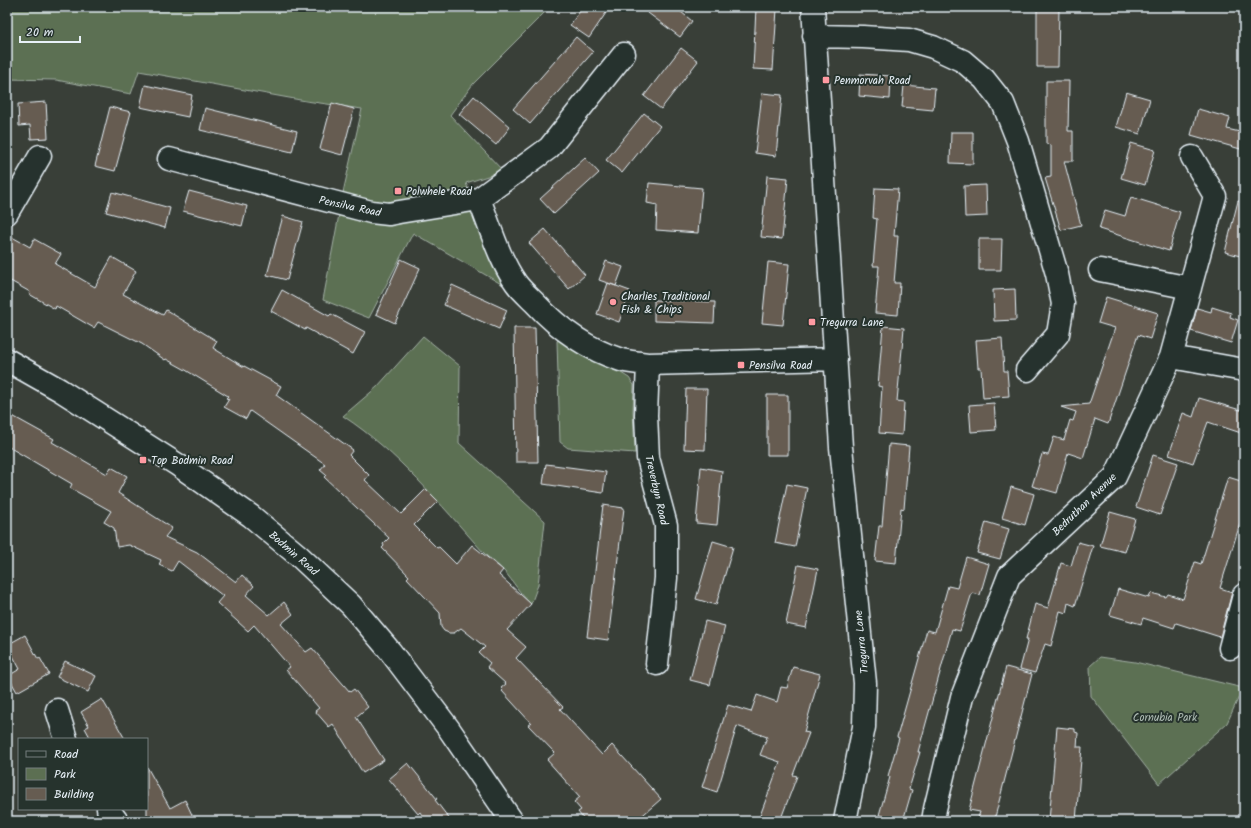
<svg xmlns="http://www.w3.org/2000/svg" width="1251" height="828" font-family="Kalam,sans-serif">
	<style>
		.green { fill: #5c6f52; stroke: #a2b0a5 }
		.building { fill: #665c51; stroke: #e8f1f8 }
		.lines { fill: none; stroke-linecap: round; stroke-linejoin: round }
		.minor-casing { stroke: #e8f1f8; stroke-width: 25 }
		.minor { stroke: #26332d; stroke-width: 22 }
		.poi-dot { fill: #ff9aa2; stroke: #26332d; stroke-width: 1.5 }
		.labels { text-anchor: middle; stroke-width: 4; stroke-linejoin: round; paint-order: stroke }
		.poi-label { font-size: 11px; fill: #e8f1f8; stroke: #26332d; text-anchor: start }
		.street-label { font-size: 11px; fill: #e8f1f8; stroke: #26332d }
		.park-label { font-size: 11px; fill: #b0bdb6; stroke: #26332d }
	</style>
	<rect width="100%" height="100%" fill="#393f38"/>
	<filter id="ink" filterUnits="userSpaceOnUse"><feTurbulence type="fractalNoise" baseFrequency=".025" numOctaves="2"/><feDisplacementMap in="SourceGraphic" scale="8" xChannelSelector="R" yChannelSelector="G"/><feConvolveMatrix kernelMatrix="1 2 1 2 8 2 1 2 1" color-interpolation-filters="sRGB"/></filter>
	<g filter="url(#ink)">
		<path class="green" d="M7 7H550L473 84 450 115 503 171 466 183 503 285 413 233 369 318 323 300 344 188 362 109 306 101 139 71 131 94 56 80 7 79Z
			M423 336 460 366 459 443 545 521 538 585 531 604C519 593 514 582 504 571 498 564 489 559 483 552 440 504 398 452 343 416L377 387Z
			M560 339 573 349 596 362 618 371 629 378 634 385 633 411 635 453 568 448 560 442 557 341Z
			M1100 657 1135 662 1243 688 1227 723 1159 784 1091 696 1090 666Z"/>
		<path class="building" d="M583 7H610L589 38 570 25Z
			M640 7H675L692 21 680 37Z
			M1037 7H1059L1058 67H1037Z
			M756 8 777 9 773 70 753 69Z
			M576 37 593 52 530 124 513 109Z
			M681 48 698 61 661 109 644 96Z
			M860 74 891 76 890 99 859 96Z
			M1046 81H1069L1068 131H1073V161H1064L1081 225 1061 230 1045 178 1051 177V145L1046 144Z
			M145 85 192 95 188 117 140 107Z
			M904 85 935 88 933 110 902 107Z
			M1126 92 1150 99 1140 134 1116 127Z
			M762 93 782 95 776 156 755 153Z
			M474 96 510 127 496 145 459 114Z
			M46 102 48 138 31 139 30 125 19 126 18 104Z
			M332 103 354 109 342 155 320 149Z
			M110 107 131 112 115 171 95 166Z
			M205 108 297 131 292 152 200 130Z
			M1198 109 1230 118 1227 129 1244 133V150L1191 135Z
			M644 113 660 126 622 173 606 160Z
			M951 132H973V164L950 163Z
			M1131 143 1155 150 1145 185 1121 178Z
			M585 158 599 173 554 214 540 199Z
			M767 176 788 178 782 239 761 237Z
			M649 183 702 188 698 233 656 230 657 205 647 203Z
			M986 185 987 216 965 217 964 186Z
			M875 188 898 189 894 236H898L894 283H900L898 315 875 313 879 266H873L877 219 873 218Z
			M189 191 247 206 242 226 183 211Z
			M112 192 170 208 165 228 106 212Z
			M1131 197 1180 212 1169 251 1099 229 1105 210 1125 216Z
			M1238 201 1244 202V257L1225 252Z
			M283 216 303 222 287 280 267 275Z
			M545 229 585 275 569 289 529 243Z
			M12 237 30 247 34 239 61 254 55 264 95 287 112 257 136 271 123 294 163 315 166 310 217 341 213 348 244 367V366L281 386 276 395 353 450 349 455 369 475 365 480 401 514 426 489 438 501 414 525 437 548 439 547 456 564 472 545 503 570 499 575 531 604 507 630 526 647 516 658 563 707 560 709 602 755 612 745 661 799 636 821H585L578 812 581 810 574 802 580 797 547 760 555 753 528 725 531 723 502 691 503 690 501 688 506 684 487 667 490 663 479 653 485 647 461 628 454 633H449L444 631 441 627 440 613 407 578 409 576 382 548 384 546 383 544 389 538 324 477 326 475 320 470 325 464 250 411 246 419 224 407 229 399 226 398 228 396 184 369 166 359 165 360 142 344 98 322 94 328 56 306 55 309 29 294 30 292 7 279V245Z
			M979 239H1002L1001 270H979Z
			M401 259 420 268 395 323 376 314Z
			M606 261 623 267 616 286 599 280Z
			M768 262 789 264 783 325 762 323Z
			M608 283 630 291 619 322 597 314Z
			M452 285 507 310 499 329 444 305Z
			M1015 289 1016 320 994 321 993 290Z
			M282 290 329 316 331 314 365 332 353 354 306 328 305 330 271 311Z
			M1106 297 1158 313 1150 339 1138 335 1108 424 1095 419 1083 458 1068 453 1057 493 1032 486 1042 454 1048 455 1054 437 1064 440 1070 420 1073 421 1076 412 1061 407 1089 404 1115 328 1098 323Z
			M654 300 715 302 714 323 654 321Z
			M1212 307 1231 313 1230 317 1238 320 1231 343 1191 331 1197 308 1211 312Z
			M883 326 904 328 897 401 904 402 902 435 879 433 882 387 878 386Z
			M514 328H535L538 462H516Z
			M1002 338 1004 371H1007L1009 396 983 398 981 368H978L976 340Z
			M686 389H707L705 450 684 449Z
			M767 395H788V455H767Z
			M1199 398 1244 411V434L1208 422 1193 463 1169 455 1183 413 1193 417Z
			M994 403 996 430 971 432 969 405Z
			M7 413 54 439 52 442 107 474 111 467 127 476 118 493 172 528 165 537 197 552 236 582 242 575 254 586 246 595 269 615 284 602 293 614 281 624 306 652 312 648 350 692 354 689 368 707 356 717 384 760 363 773 333 724 329 727 315 711 319 708 286 670 290 667 254 625 248 631 217 603 223 596 178 561 172 571 159 565 161 560 129 545 117 547 114 528 104 522 111 511 70 488 72 484 7 446Z
			M889 444 909 446 904 509 901 508 896 563 875 561 879 526H882Z
			M1153 455 1178 463 1160 515 1136 507Z
			M546 464 606 472 603 493 543 484Z
			M701 467 722 471 717 525 696 523Z
			M1228 477 1244 482V511L1220 588 1232 592 1220 637 1176 623 1174 628 1143 618 1141 624 1110 615 1118 589 1149 598 1151 593 1166 597 1168 594 1183 599 1195 562 1201 564Z
			M787 484 807 488 795 547 775 543Z
			M1011 487 1034 494 1025 525 1002 518Z
			M603 505 624 508 608 640 587 637Z
			M1110 512 1135 519 1125 552 1100 546Z
			M986 522 1009 529 1000 559 977 553Z
			M713 541 733 547 716 605 696 599Z
			M1078 542 1093 546 1075 606 1068 603 1066 613 1060 611 1051 646 1045 644 1035 673 1020 669 1028 639H1026L1035 604 1048 608 1061 563 1071 566Z
			M966 557 989 564 980 595 972 593 960 631 952 629 918 752H920L909 789 912 790 903 821H901L879 815 890 777 888 776 899 738 897 737 927 630 935 632 948 586 957 588Z
			M798 565 818 569 806 628 786 624Z
			M705 621 725 626 710 685 690 680Z
			M25 635 38 659 40 658 49 674 17 692 8 676 20 669 7 645Z
			M65 661 96 676 88 692 57 677Z
			M793 667 820 674 804 732 809 733 793 775 797 776 780 821H758L780 762 760 755 767 737 737 726 717 792 702 787 728 705 751 712 757 695 777 702 781 687 787 688Z
			M1006 667 1032 674 994 821H977L980 812 969 810Z
			M102 699 125 739H91L85 728 89 726 81 712Z
			M1057 727 1075 729V732L1078 733 1077 747H1082L1076 821H1049Z
			M408 763 437 799 435 800 451 821H426L420 812 418 814 389 779Z
			M147 767 170 808 185 800 195 821H142L147 819Z"/>
		<g class="lines">
			<g class="minor-casing">
				<path id="minor" d="M813 7 841 447 865 683 864 727 845 821
					M814 36 863 37 909 40 933 47 963 61 984 79 1003 103 1018 141 1057 274 1063 304 1058 334 1027 370
					M169 159 371 212 389 214 399 212 479 199 549 148 624 54
					M479 199C490 226 499 259 516 283 521 290 529 297 535 303 559 329 587 349 621 360 629 362 639 363 648 364L836 359
					M7 213 40 156
					M1100 270 1190 288
					M1171 357 1244 370
					M7 360 60 390 178 465 251 516 299 556 351 605 390 651 449 729 512 821
					M648 364 646 415 648 458 666 525V578L657 664
					M1230 648 1244 595
					M57 710 66 739
					M108 809 117 821
					M933 821 935 809 962 697 1009 576 1115 477 1171 357 1215 196 1192 157"/>
			</g>
			<use href="#minor" class="minor"/>
		</g>
	</g>
	<g class="poi-dot">
		<rect x="822" y="76" width="8" height="8" rx="2"/>
		<rect x="394" y="187" width="8" height="8" rx="2"/>
		<circle cx="613" cy="302" r="4"/>
		<rect x="808" y="318" width="8" height="8" rx="2"/>
		<rect x="737" y="361" width="8" height="8" rx="2"/>
		<rect x="139" y="456" width="8" height="8" rx="2"/>
	</g>
	<g class="labels">
		<g class="poi-label">
			<text x="834" y="84">Penmorvah Road</text>
			<text x="406" y="195">Polwhele Road</text>
			<text x="621" y="300">Charlies Traditional<tspan x="621" dy="13">Fish &amp; Chips</tspan></text>
			<text x="820" y="326">Tregurra Lane</text>
			<text x="749" y="369">Pensilva Road</text>
			<text x="151" y="464">Top Bodmin Road</text>
		</g>
		<g class="street-label">
			<text transform="translate(350 206) rotate(12)" y="4">Pensilva Road</text>
			<text transform="translate(657 490) rotate(77)" y="4">Treverbyn Road</text>
			<text transform="translate(1084 504) rotate(-44)" y="4">Bedruthan Avenue</text>
			<text transform="translate(294 553) rotate(41)" y="4">Bodmin Road</text>
			<text transform="translate(861 642) rotate(-96)" y="4">Tregurra Lane</text>
		</g>
		<g class="park-label">
			<text x="1165" y="721">Cornubia Park</text>
		</g>
	</g>
	<rect width="1251" height="828" fill="none" stroke="#26332d" stroke-width="24"/>
	<rect x="12" y="12" width="1227" height="804" fill="none" stroke="#e8f1f8" stroke-width="1.5" filter="url(#ink)"/>
	<rect x="18" y="738" width="130" height="72" fill="#26332d" stroke="#747f7e"/>
	<rect x="26" y="751" width="20" height="6" fill="#26332d" stroke="#747f7e"/>
	<text x="54" y="758" font-size="12" fill="#e8f1f8">Road</text>
	<rect x="26" y="768" width="20" height="12" fill="#5c6f52" stroke="#747f7e"/>
	<text x="54" y="778" font-size="12" fill="#e8f1f8">Park</text>
	<rect x="26" y="788" width="20" height="12" fill="#665c51" stroke="#747f7e"/>
	<text x="54" y="798" font-size="12" fill="#e8f1f8">Building</text>
	<path d="M20 36v6h60v-6" fill="none" stroke="#e8f1f8" stroke-width="2"/>
	<text x="26" y="36" font-size="12" fill="#e8f1f8" stroke="#26332d" stroke-width="3" paint-order="stroke">20 m</text>
</svg>
